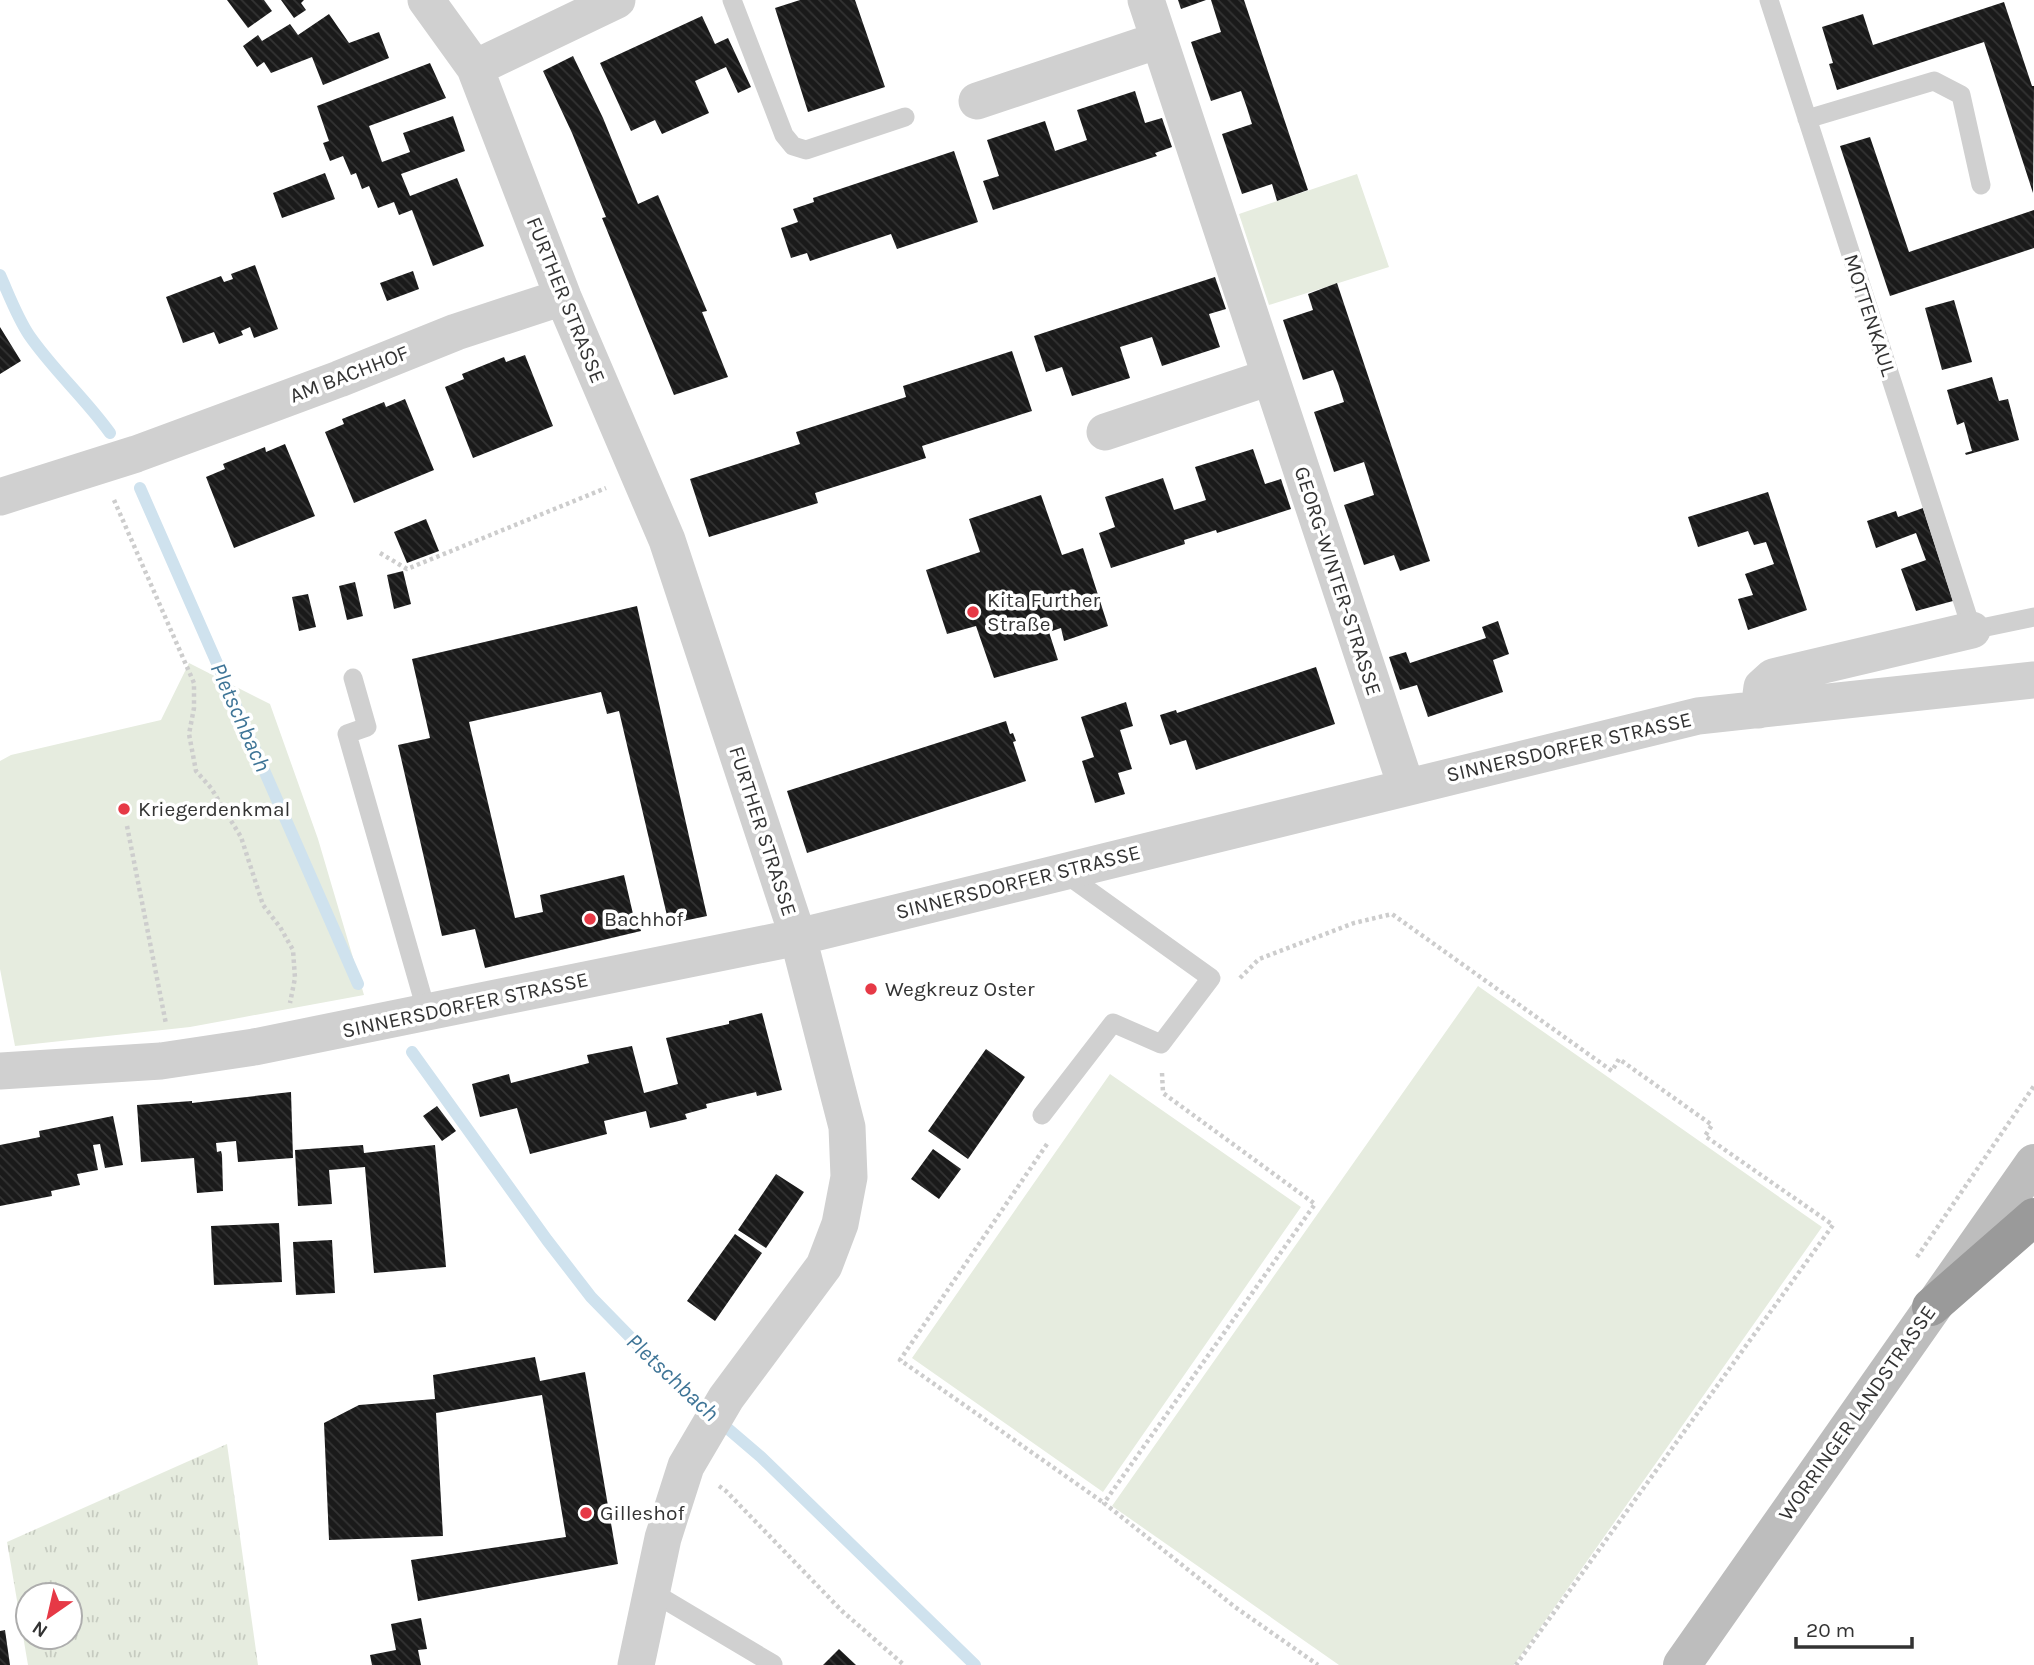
<svg xmlns="http://www.w3.org/2000/svg" width="2034" height="1665" font-family="Karla,sans-serif">
	<style>
		.grass { fill: url(#grass-tufts); fill-rule: evenodd }
		.park { fill: #e6ecdf }
		.lines { fill: none; stroke-linecap: round; stroke-linejoin: round }
		.stream { stroke: #cfe2ee; stroke-width: 12 }
		.building { fill: url(#building-back-hatch) }
		.path { stroke: #cdcdcd; stroke-width: 4.5; stroke-dasharray: 3.5 3.5; stroke-linecap: butt }
		.service { stroke: #d0d0d0; stroke-width: 19 }
		.minor { stroke: #d0d0d0; stroke-width: 37 }
		.secondary { stroke: #bdbdbd; stroke-width: 38 }
		.motorway { stroke: #9a9a9a; stroke-width: 38 }
		.poi-dot { fill: #e63946; stroke: #fff; stroke-width: 2.5 }
		.labels { text-anchor: middle; stroke-width: 7; stroke-linejoin: round; paint-order: stroke }
		.street-label { font-size: 21px; fill: #333; stroke: #fff }
		.poi-label { font-size: 21px; fill: #333; stroke: #fff; text-anchor: start }
		.water-label { font-size: 23px; font-style: italic; fill: #3f7597; stroke: #fff }
	</style>
	<defs>
		<pattern id="grass-tufts" width="24" height="20" patternUnits="userSpaceOnUse" patternTransform="scale(1.75)"><rect width="24" height="20" fill="#e6ecdf"/><path d="M3 7l-1-3M5 7V3M7 7l1-3M15 17l-1-3M17 17v-4M19 17l1-3" fill="none" stroke="#c6cbc0"/></pattern>
		<pattern id="building-back-hatch" width="6" height="6" patternUnits="userSpaceOnUse" patternTransform="scale(1.75)"><rect width="6" height="6" fill="#1a1a1a"/><path d="M-1 5l2 2M0 0l6 6M5-1l2 2" fill="none" stroke="#333"/></pattern>
	</defs>
	<rect width="100%" height="100%" fill="#fff"/>
	<path class="grass" d="M227 1444 258 1665H28L7 1542ZM70 1595V1637H28V1595Z"/>
	<path class="park" d="M1357 174 1389 267 1269 305 1239 214Z
		M189 663 270 704 318 839 364 995 190 1027 15 1046 0 969V761L11 755 161 720Z
		M1478 986 1822 1227 1514 1665H1339L1112 1506Z
		M1110 1074 1301 1207 1103 1492 912 1358Z"/>
	<g class="lines">
		<path class="stream" d="M0 275C9 295 17 317 29 335 53 370 85 398 110 433
			M140 488 358 984
			M412 1052 547 1240 591 1297 678 1386 761 1457 975 1665"/>
	</g>
	<path class="building" d="M227 0H264L272 11 248 28Z
		M281 0H304L301 3 306 10 294 18Z
		M800 0H855L885 87 808 112 775 8Z
		M1178 0H1206L1181 9Z
		M1211 0H1244L1308 190 1277 201 1272 184 1242 194 1222 134 1252 124 1247 108 1241 91 1211 101 1191 42 1221 32Z
		M2004 2 2032 86H2034L2033 193 1984 42 1837 90 1829 64 1833 63 1822 27 1863 14 1873 45Z
		M329 14 349 43 379 32 389 58 323 85 312 57 271 73 264 62 257 67 243 46 258 35 262 41 290 24 298 35Z
		M702 16 715 44 728 38 751 87 738 93 726 67 695 81 709 113 662 134 655 120 631 131 600 63Z
		M573 56 603 118 638 204 658 195 707 311 702 312 728 377 674 395 602 218 606 217 572 133 543 71Z
		M430 63 446 98 369 126 382 162 410 152 403 133 453 116 465 151 401 174 410 196 457 178 484 246 433 266 412 210 399 215 394 202 378 208 369 186 362 189 356 173 351 175 343 156 330 161 323 143 329 141 317 106Z
		M1135 91 1145 123 1162 118 1172 147 1155 153 1157 156 993 210 983 181 999 176 987 140 1045 121 1055 151 1087 140 1077 110Z
		M1870 137 1909 252 2034 210V248L1890 296 1840 146Z
		M954 151 978 222 897 249 891 234 810 261 807 253 791 258 781 228 798 222 793 209 814 202 813 198Z
		M325 173 335 199 282 218 273 193Z
		M255 265 278 329 254 338 250 327 241 331 243 335 219 344 214 332 183 343 166 297 221 276 224 282 233 279 231 274Z
		M413 271 419 289 387 301 380 283Z
		M1215 277 1226 309 1209 314 1220 347 1162 366 1152 337 1120 347 1130 378 1072 396 1062 367 1046 372 1034 336Z
		M1337 283 1430 561 1400 571 1394 555 1364 565 1344 505 1374 495 1369 478 1364 462 1334 472 1314 412 1344 402 1339 386 1333 370 1303 380 1283 320 1313 310 1308 294Z
		M1954 300 1972 362 1942 370 1925 308Z
		M0 327 21 361 0 374Z
		M1012 351 1032 411 922 446 926 458 815 493 818 503 709 537 690 479 800 444 796 432 906 397 903 386Z
		M525 355 553 426 473 458 445 387 464 379 462 374 504 357 506 362Z
		M1992 377 1999 401 2008 399 2019 440 1966 455 1965 453 1972 451 1964 422 1957 425 1947 390Z
		M405 399 434 470 354 503 325 432 344 424 342 419 384 402 386 407Z
		M285 444 315 516 234 548 206 477 225 469 223 464 265 447 266 452Z
		M1253 449 1265 484 1281 479 1291 509 1217 533 1216 530 1184 540 1185 544 1111 568 1099 533 1115 527 1105 497 1163 478 1174 510 1206 500 1195 467Z
		M1768 492 1807 610 1748 630 1738 599 1753 595 1745 574 1774 564 1766 542 1754 545 1748 531 1698 547 1688 517Z
		M1041 495 1062 555 1083 548 1108 626 1064 641 1061 628 1049 632 1058 660 994 678 976 626 947 634 926 570 980 552 969 519Z
		M1923 508 1953 601 1916 611 1901 569 1926 560 1916 533 1876 548 1867 521 1896 511 1898 517Z
		M426 519 439 551 407 563 394 532Z
		M403 571 411 604 394 609 387 575Z
		M355 582 363 616 347 620 339 586Z
		M308 594 316 627 299 631 292 597Z
		M637 606 707 916 664 925 663 921 668 920 619 711 607 714 601 692 469 722 515 918 543 912 540 895 624 875 636 927 640 926 641 931 485 968 475 929 442 936 398 745 430 738 412 659Z
		M1498 621 1509 654 1493 660 1503 692 1428 717 1417 685 1400 690 1389 657 1406 652 1410 663 1486 638 1482 627Z
		M1316 667 1335 724 1196 770 1186 740 1170 745 1160 715 1176 710 1177 713Z
		M1126 702 1133 726 1120 730 1132 769 1118 773 1125 794 1095 803 1082 761 1094 757 1081 717Z
		M1006 721 1010 734 1013 733 1016 741 1013 742 1026 781 807 853 787 791Z
		M762 1013 782 1090 757 1096 756 1092 706 1104 707 1108 685 1114 687 1119 650 1128 646 1111 604 1121 607 1134 530 1154 517 1108 480 1117 472 1084 509 1074 511 1083 589 1063 587 1055 632 1046 644 1093 678 1084 666 1038 729 1024V1021Z
		M986 1049 1025 1077 968 1159 928 1131Z
		M291 1092 293 1158 238 1162 236 1141 216 1143 217 1152 221 1151 222 1155 223 1191 197 1193 194 1158 141 1162 137 1105 192 1101V1103Z
		M437 1106 456 1131 442 1141 423 1116Z
		M113 1116 123 1165 105 1168 100 1144 93 1145 98 1170 77 1174 80 1185 51 1191 52 1196 0 1206V1145L40 1137 39 1131Z
		M363 1145 364 1153 435 1145 446 1267 374 1273 365 1167 329 1170 332 1204 298 1206 295 1150Z
		M933 1149 961 1169 939 1199 911 1179Z
		M776 1174 804 1192 766 1248 738 1230Z
		M279 1223 282 1282 214 1285 211 1226Z
		M735 1234 762 1253 715 1321 687 1301Z
		M332 1240 335 1293 296 1295 293 1242Z
		M535 1357 540 1381 585 1372 618 1564 418 1601 411 1560 566 1537 542 1395 436 1413 443 1536 329 1540 324 1423 359 1405 435 1399 433 1375Z
		M421 1618 427 1649 418 1650 421 1665H372L370 1655 396 1650 391 1624Z
		M5 1630 10 1665H0V1631Z
		M839 1649 856 1665H823Z"/>
	<g class="lines">
		<path class="path" d="M114 500 194 683V708L189 734 196 771 211 788 241 837 263 905 280 927 293 950 295 978 290 1003
			M380 553 407 569 606 488
			M127 826 166 1024
			M1240 978 1259 959 1354 923 1392 914 1612 1071 1619 1059 1712 1125 1705 1136 1833 1225 1516 1665
			M1162 1073 1163 1093 1315 1204 1104 1503 1235 1607 1318 1665
			M1047 1144 900 1360 1104 1503
			M1917 1257 2034 1086
			M719 1486 726 1491 842 1611 904 1665"/>
		<path class="service" d="M732 0 784 135 793 146 806 150 905 117
			M1769 0 1972 630 2034 617
			M1807 119 1934 81 1961 95 1981 185
			M353 678 367 727 347 734 427 1013
			M1042 1115 1113 1023 1161 1044 1211 978 1063 872
			M652 1592 773 1664"/>
		<path class="minor" d="M426 0 475 68 563 297 667 540 798 937 847 1127 849 1177 840 1224 824 1266 726 1398 686 1466 663 1538 636 1665
			M1146 0 1406 786
			M475 68 617 0
			M977 101 1159 40
			M1105 432 1270 377
			M0 497 136 454 339 379 456 332 563 297
			M1759 710 1762 687 1773 677 1972 630
			M0 1071 161 1061 254 1047 798 937 1698 716 2034 680"/>
		<path class="secondary" d="M1682 1665 2034 1163"/>
		<path class="motorway" d="M1931 1307 2034 1217"/>
	</g>
	<g class="poi-dot">
		<circle cx="973" cy="612" r="7"/>
		<circle cx="124" cy="809" r="7"/>
		<circle cx="590" cy="919" r="7"/>
		<circle cx="871" cy="989" r="7"/>
		<circle cx="586" cy="1513" r="7"/>
	</g>
	<g class="labels">
		<g class="street-label">
			<text transform="translate(566 300) rotate(68)" y="7">FURTHER STRASSE</text>
			<text transform="translate(1870 315) rotate(72)" y="7">MOTTENKAUL</text>
			<text transform="translate(349 374) rotate(-21)" y="7">AM BACHHOF</text>
			<text transform="translate(1338 581) rotate(72)" y="7">GEORG-WINTER-STRASSE</text>
			<text transform="translate(1569 747) rotate(-13)" y="7">SINNERSDORFER STRASSE</text>
			<text transform="translate(763 831) rotate(72)" y="7">FURTHER STRASSE</text>
			<text transform="translate(1018 882) rotate(-14)" y="7">SINNERSDORFER STRASSE</text>
			<text transform="translate(465 1005) rotate(-12)" y="7">SINNERSDORFER STRASSE</text>
			<text transform="translate(1857 1413) rotate(-55)" y="7">WORRINGER LANDSTRASSE</text>
		</g>
		<g class="poi-label">
			<text x="987" y="607">Kita Further<tspan x="987" dy="24">Straße</tspan></text>
			<text x="138" y="816">Kriegerdenkmal</text>
			<text x="604" y="926">Bachhof</text>
			<text x="885" y="996">Wegkreuz Oster</text>
			<text x="600" y="1520">Gilleshof</text>
		</g>
		<g class="water-label">
			<text transform="translate(241 717) rotate(66)" y="8">Pletschbach</text>
			<text transform="translate(673 1377) rotate(43)" y="8">Pletschbach</text>
		</g>
	</g>
	<g transform="translate(49 1616) rotate(214)"><circle r="33" fill="#ffffff" stroke="#adadad" stroke-width="2"/>
	<path d="M0-5L12 26L0 18L-12 26Z" fill="#e63946"/>
	<text y="-10" font-size="19" font-weight="bold" text-anchor="middle" fill="#333333">N</text>
	</g>
	<path d="M1796 1637v10h116v-10" fill="none" stroke="#333333" stroke-width="3.5"/>
	<text x="1806" y="1637" font-size="21" fill="#333333" stroke="#ffffff" stroke-width="5" paint-order="stroke">20 m</text>
</svg>
